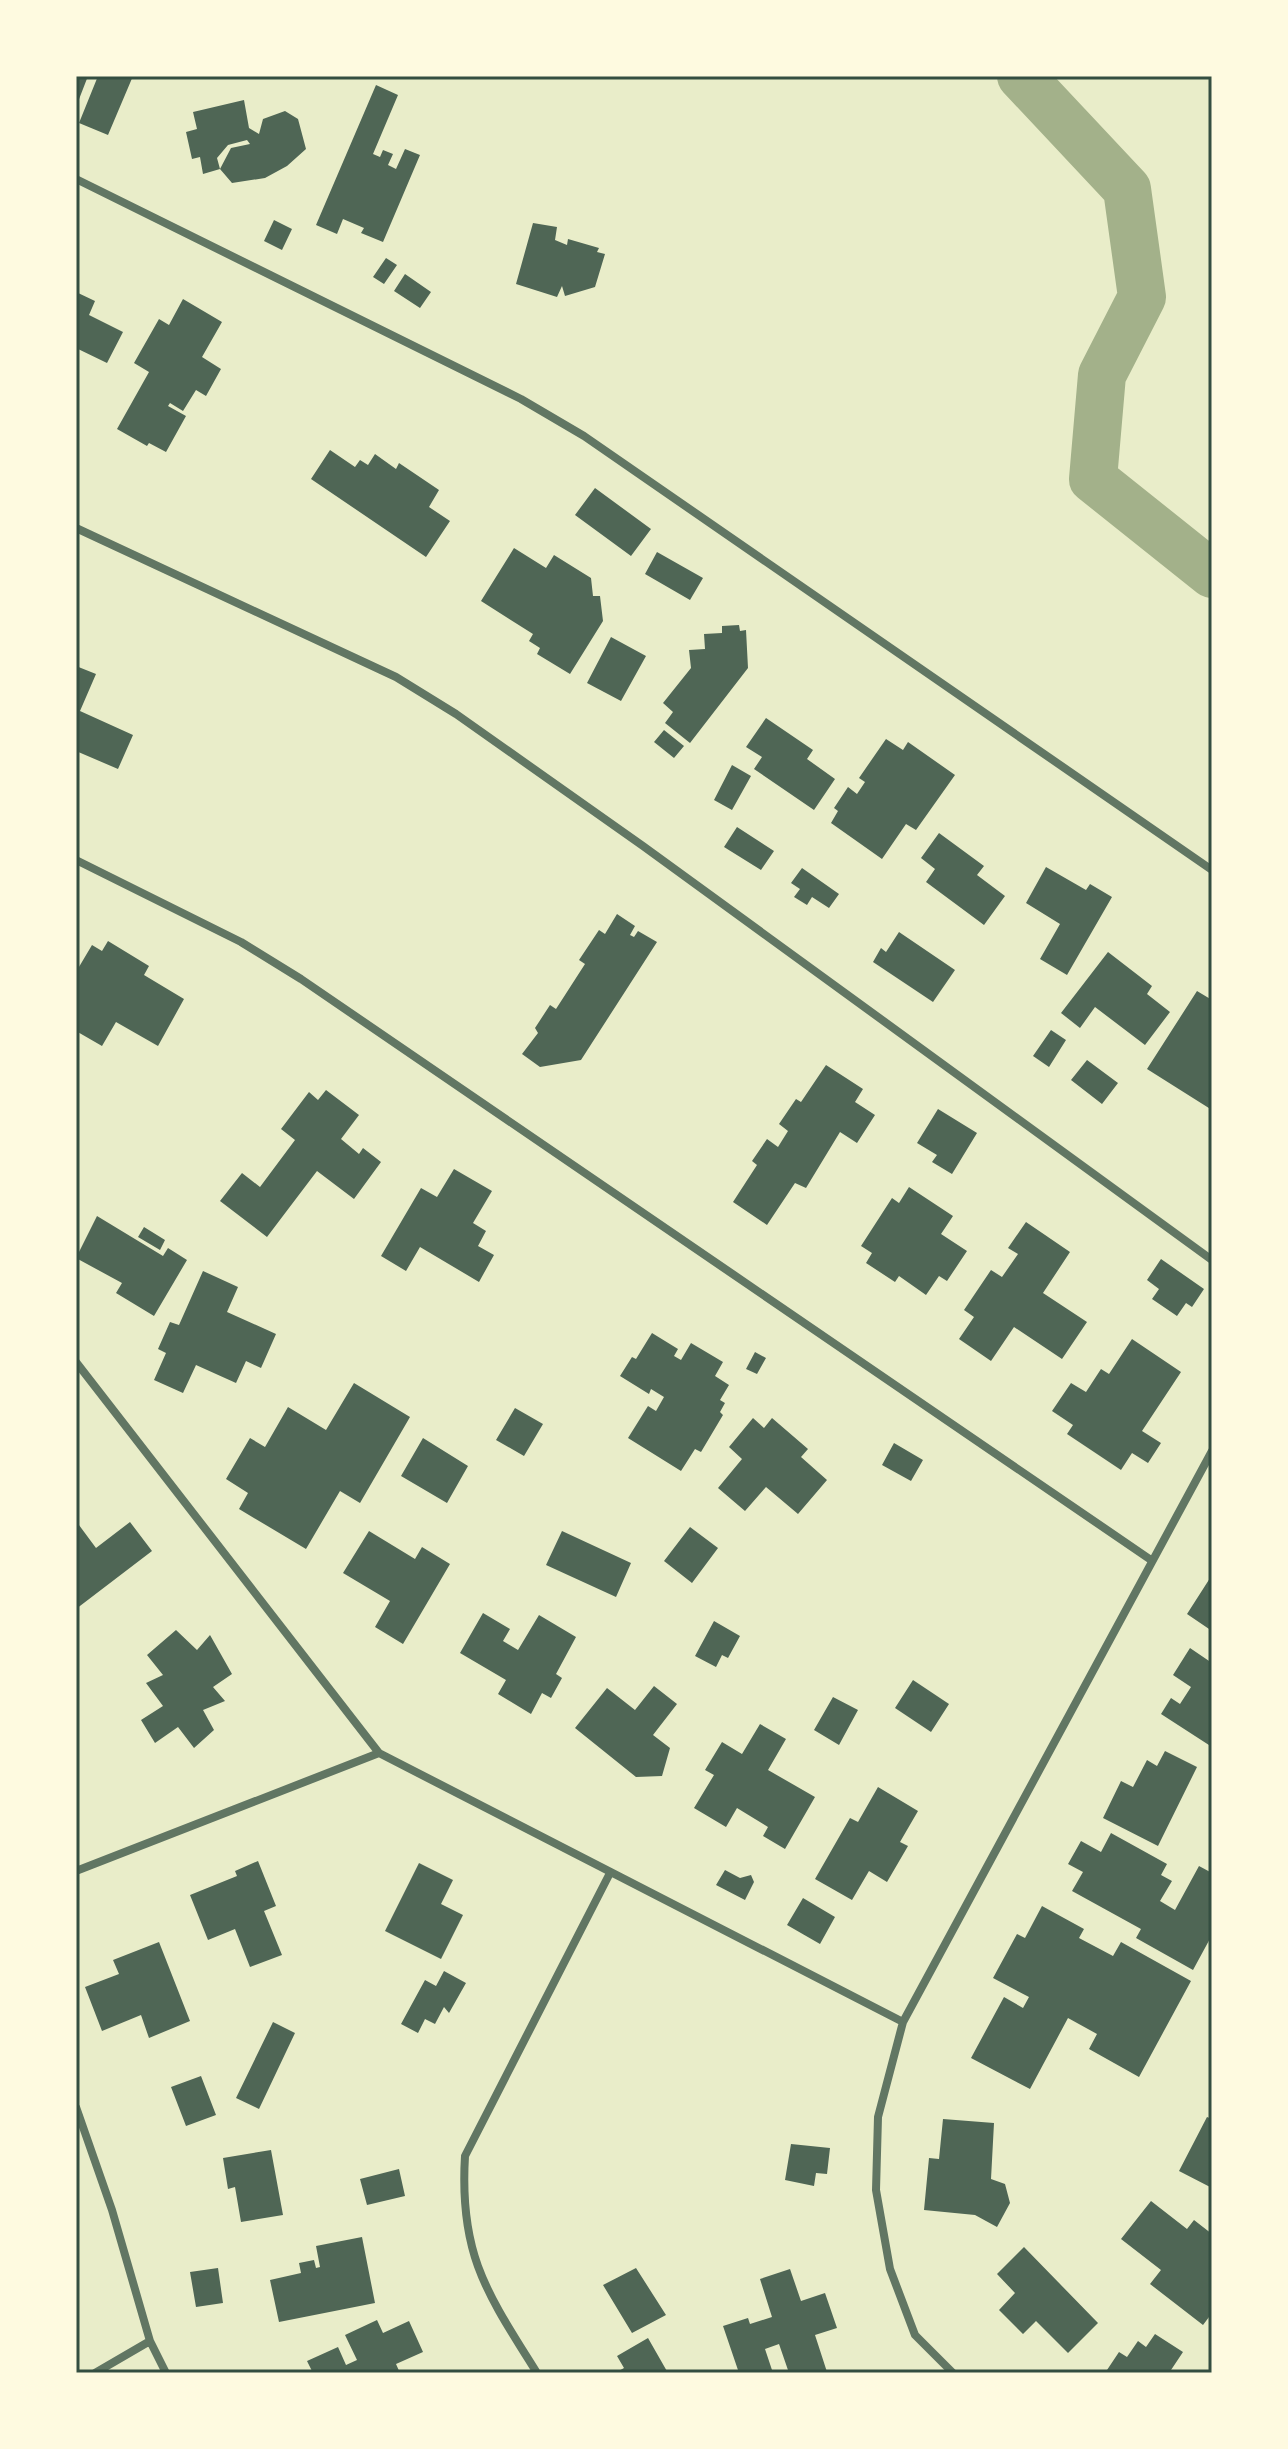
<svg xmlns="http://www.w3.org/2000/svg" width="1288" height="2449" font-family="'Fira Sans',sans-serif">
	<style>
		.lines { fill: none; stroke-linecap: round; stroke-linejoin: round }
		.river { stroke: #a3b18a; stroke-width: 48 }
		.building { fill: #4f6655 }
		.minor { stroke: #617663; stroke-width: 8 }
		.neatline { fill: none; stroke: #344e41; stroke-width: 3 }
	</style>
	<rect width="100%" height="100%" fill="#e9edc9"/>
	<g class="lines">
		<path class="river" d="M1021 76 1127 189 1142 297 1102 375 1093 479 1212 574"/>
	</g>
	<path class="building" d="M76 76H88L76 107Z
		M98 76H133L108 135 79 123Z
		M376 85 398 95 373 154 380 157 383 150 393 154 388 165 396 169 405 149 420 155 383 242 361 233 364 228 343 219 337 234 316 225Z
		M244 100 249 128 259 134 263 119 285 111 298 119 306 149 287 166 265 178 232 183 220 169 231 148 250 144 247 140 228 145 217 158 220 169 203 174 200 157 192 159 186 132 197 129 193 112Z
		M274 220 292 229 282 250 264 241Z
		M533 223 557 227 555 240 567 245 568 239 599 248 597 252 605 254 595 287 565 296 562 286 557 297 516 284Z
		M386 258 397 265 384 284 373 277Z
		M405 274 431 292 420 308 394 291Z
		M76 292 95 301 89 315 123 332 107 363 76 348Z
		M183 299 222 322 202 357 221 369 206 396 196 390 183 411 170 403 168 406 186 416 166 452 149 443 147 446 117 429 149 372 134 363 159 319 169 325Z
		M330 450 355 467 360 460 368 465 375 454 396 469 399 463 439 490 429 507 450 521 426 557 311 479Z
		M595 488 651 529 631 556 575 515Z
		M514 548 546 568 554 555 591 578 593 596H600L603 621 570 674 537 654 540 648 529 641 533 634 481 601Z
		M657 552 703 578 690 600 645 574Z
		M739 625 740 631 746 630 748 668 690 743 665 723 673 712 663 703 691 668 689 650 705 649 704 634 722 633V626Z
		M611 637 646 656 621 701 587 683Z
		M76 666 96 674 80 711 133 735 118 769 76 751Z
		M766 718 813 750 807 759 835 779 814 810 754 769 762 757 746 747Z
		M664 730 684 746 674 758 654 742Z
		M886 739 903 750 908 742 955 775 916 830 906 824 882 859 831 823 838 811 834 808 848 787 857 794 865 782 859 778Z
		M732 765 751 776 732 810 714 800Z
		M737 827 774 851 761 870 724 847Z
		M939 833 984 866 977 875 1005 896 984 925 926 882 935 869 921 858Z
		M1046 867 1086 890 1090 884 1112 897 1067 975 1040 959 1060 924 1026 903Z
		M802 868 839 894 829 908 812 897 807 905 794 897 800 889 791 883Z
		M617 914 635 926 630 935 634 937 638 931 657 942 581 1060 540 1067 522 1054 538 1033 535 1028 550 1005 556 1009 585 964 579 960 599 930 605 934Z
		M899 932 955 970 933 1002 873 962 881 948 886 952Z
		M108 941 149 966 144 975 184 999 158 1046 116 1022 102 1046 76 1031V972L92 945 102 951Z
		M1108 952 1152 986 1147 994 1170 1012 1145 1045 1095 1007 1080 1028 1061 1013Z
		M1197 991 1212 1000V1110L1147 1069Z
		M1051 1030 1066 1040 1049 1067 1033 1056Z
		M1087 1060 1118 1083 1102 1104 1071 1080Z
		M826 1065 863 1089 855 1102 875 1115 857 1143 840 1132 806 1188 795 1183 767 1225 733 1202 757 1165 752 1161 767 1139 778 1147 788 1131 779 1124 796 1099 801 1102Z
		M326 1090 359 1115 341 1139 359 1154 363 1148 381 1162 354 1199 317 1171 267 1237 220 1201 242 1173 260 1187 295 1140 281 1129 309 1092 318 1100Z
		M938 1109 977 1133 952 1174 932 1162 937 1155 917 1143Z
		M454 1169 492 1191 473 1223 486 1231 478 1246 494 1255 479 1282 420 1247 406 1271 381 1256 421 1188 437 1197Z
		M909 1187 953 1216 941 1234 967 1251 947 1281 939 1276 926 1295 899 1276 895 1282 866 1263 872 1253 861 1246 892 1198 899 1203Z
		M97 1216 163 1256 168 1248 187 1260 154 1316 116 1293 122 1283 76 1258Z
		M1026 1222 1070 1252 1043 1293 1087 1322 1062 1359 1014 1327 991 1361 959 1339 974 1317 964 1310 991 1270 1002 1277 1018 1254 1008 1248Z
		M144 1227 165 1240 160 1250 138 1237Z
		M1161 1259 1204 1289 1192 1307 1186 1303 1177 1316 1152 1299 1159 1289 1147 1280Z
		M203 1271 238 1287 227 1312 276 1334 261 1368 246 1361 236 1383 196 1365 183 1393 154 1380 166 1353 158 1349 170 1322 179 1325Z
		M652 1333 678 1349 674 1356 681 1360 691 1343 723 1362 715 1376 729 1385 720 1400 725 1403 720 1412 723 1415 701 1452 695 1449 681 1471 628 1438 648 1406 656 1411 664 1397 651 1389 649 1394 620 1376 632 1357 636 1359Z
		M1132 1339 1181 1372 1142 1431 1161 1443 1148 1463 1132 1453 1121 1470 1067 1434 1073 1425 1052 1411 1071 1383 1086 1392 1101 1369 1109 1374Z
		M755 1352 766 1358 757 1374 746 1369Z
		M354 1383 410 1417 360 1503 340 1491 306 1549 239 1509 248 1493 226 1479 250 1438 265 1447 288 1407 326 1430Z
		M515 1408 543 1424 524 1456 496 1440Z
		M753 1418 764 1428 772 1418 808 1449 801 1457 827 1480 798 1514 766 1487 745 1511 718 1488 742 1459 729 1447Z
		M423 1438 468 1466 447 1503 401 1476Z
		M894 1443 923 1460 911 1481 882 1465Z
		M76 1521 96 1548 130 1522 152 1551 76 1609Z
		M690 1527 718 1548 692 1583 664 1561Z
		M369 1531 415 1559 422 1547 450 1564 403 1644 375 1627 390 1601 343 1573Z
		M562 1531 631 1563 616 1597 546 1565Z
		M1212 1575V1631L1187 1614Z
		M483 1613 510 1629 503 1641 518 1650 539 1615 576 1637 556 1674 562 1678 551 1698 542 1693 531 1714 498 1694 506 1680 460 1653Z
		M714 1621 740 1636 728 1658 722 1655 716 1667 695 1656Z
		M176 1630 197 1650 210 1635 232 1674 213 1687 225 1701 203 1710 214 1730 194 1748 178 1727 155 1743 141 1720 163 1706 146 1683 163 1675 147 1655Z
		M1190 1648 1212 1663V1747L1161 1714 1171 1698 1180 1704 1191 1687 1173 1675Z
		M913 1680 949 1704 931 1732 895 1708Z
		M654 1686 677 1704 653 1735 670 1748 662 1776 636 1777 575 1728 607 1688 635 1710Z
		M833 1697 858 1710 839 1745 814 1730Z
		M760 1724 786 1739 768 1770 815 1797 785 1849 763 1836 768 1827 737 1808 726 1827 694 1808 714 1775 705 1770 722 1742 742 1754Z
		M1165 1751 1197 1767 1158 1846 1103 1818 1121 1781 1133 1787 1147 1760 1157 1766Z
		M878 1787 918 1811 900 1842 908 1846 887 1882 869 1871 852 1900 815 1879 850 1818 858 1822Z
		M1111 1833 1167 1864 1161 1875 1172 1881 1160 1901 1175 1910 1199 1866 1212 1873V1935L1193 1970 1136 1938 1141 1929 1072 1891 1083 1872 1068 1864 1081 1841 1101 1852Z
		M258 1861 276 1906 264 1911 282 1955 250 1967 235 1929 208 1940 190 1895 237 1876 235 1871Z
		M419 1863 453 1880 441 1904 463 1915 441 1959 385 1931Z
		M725 1870 740 1878 751 1875 754 1882 745 1900 716 1885Z
		M803 1898 835 1917 820 1944 787 1925Z
		M1042 1906 1084 1929 1079 1938 1113 1956 1121 1942 1191 1981 1139 2077 1089 2049 1097 2034 1068 2018 1030 2089 971 2058 1004 1997 1023 2008 1029 1997 993 1978 1017 1934 1025 1938Z
		M159 1942 190 2021 149 2038 141 2015 102 2031 85 1987 119 1974 113 1960Z
		M444 1971 466 1983 449 2013 444 2007 435 2024 425 2019 418 2033 401 2024 425 1980 436 1986Z
		M273 2022 295 2033 259 2109 236 2098Z
		M201 2076 216 2115 186 2126 171 2087Z
		M1207 2117 1212 2119V2188L1179 2171Z
		M943 2119 994 2123 991 2179 1005 2184 1010 2203 997 2227 975 2215 924 2210 929 2158 939 2159Z
		M791 2144 830 2148 827 2174 816 2173 814 2186 785 2180Z
		M271 2150 283 2215 241 2222 235 2187 228 2189 223 2158Z
		M399 2169 405 2196 367 2205 360 2179Z
		M1151 2201 1187 2229 1194 2220 1212 2234V2313L1203 2325 1150 2284 1161 2270 1121 2239Z
		M362 2237 375 2303 279 2322 270 2280 301 2273 299 2263 314 2260 316 2268 320 2267 316 2246Z
		M1024 2247 1098 2323 1068 2353 1036 2321 1023 2334 999 2310 1015 2293 997 2274Z
		M218 2268 223 2303 196 2307 190 2272Z
		M636 2268 666 2315 632 2333 603 2285Z
		M790 2269 801 2301 825 2293 837 2328 815 2335 827 2372 789 2373 779 2344 765 2349 773 2373H739L723 2326 748 2318 750 2324 772 2317 760 2279Z
		M377 2320 383 2333 409 2321 423 2352 396 2364 400 2373H313L307 2361 338 2347 346 2365 357 2360 345 2335Z
		M1155 2334 1183 2352 1169 2373H1105L1119 2352 1127 2357 1138 2341 1146 2347Z
		M648 2338 668 2373H615L624 2368 617 2356Z"/>
	<g class="lines">
		<path class="minor" d="M76 179 521 399 584 436 1212 870
			M76 528 396 677 456 714 643 846 1212 1260
			M76 860 241 942 301 979 1151 1560
			M76 1362 379 1753 903 2022
			M76 1871 379 1753
			M76 2107 112 2210 150 2341 166 2373
			M95 2373 150 2341
			M537 2373C487 2293 459 2255 465 2156L610 1873
			M953 2373 915 2335 890 2269 876 2190 878 2117 903 2022 1212 1451"/>
	</g>
	<rect width="1288" height="2449" fill="none" stroke="#fefae0" stroke-width="156"/>
	<rect x="78" y="78" width="1132" height="2293" class="neatline"/>
</svg>
